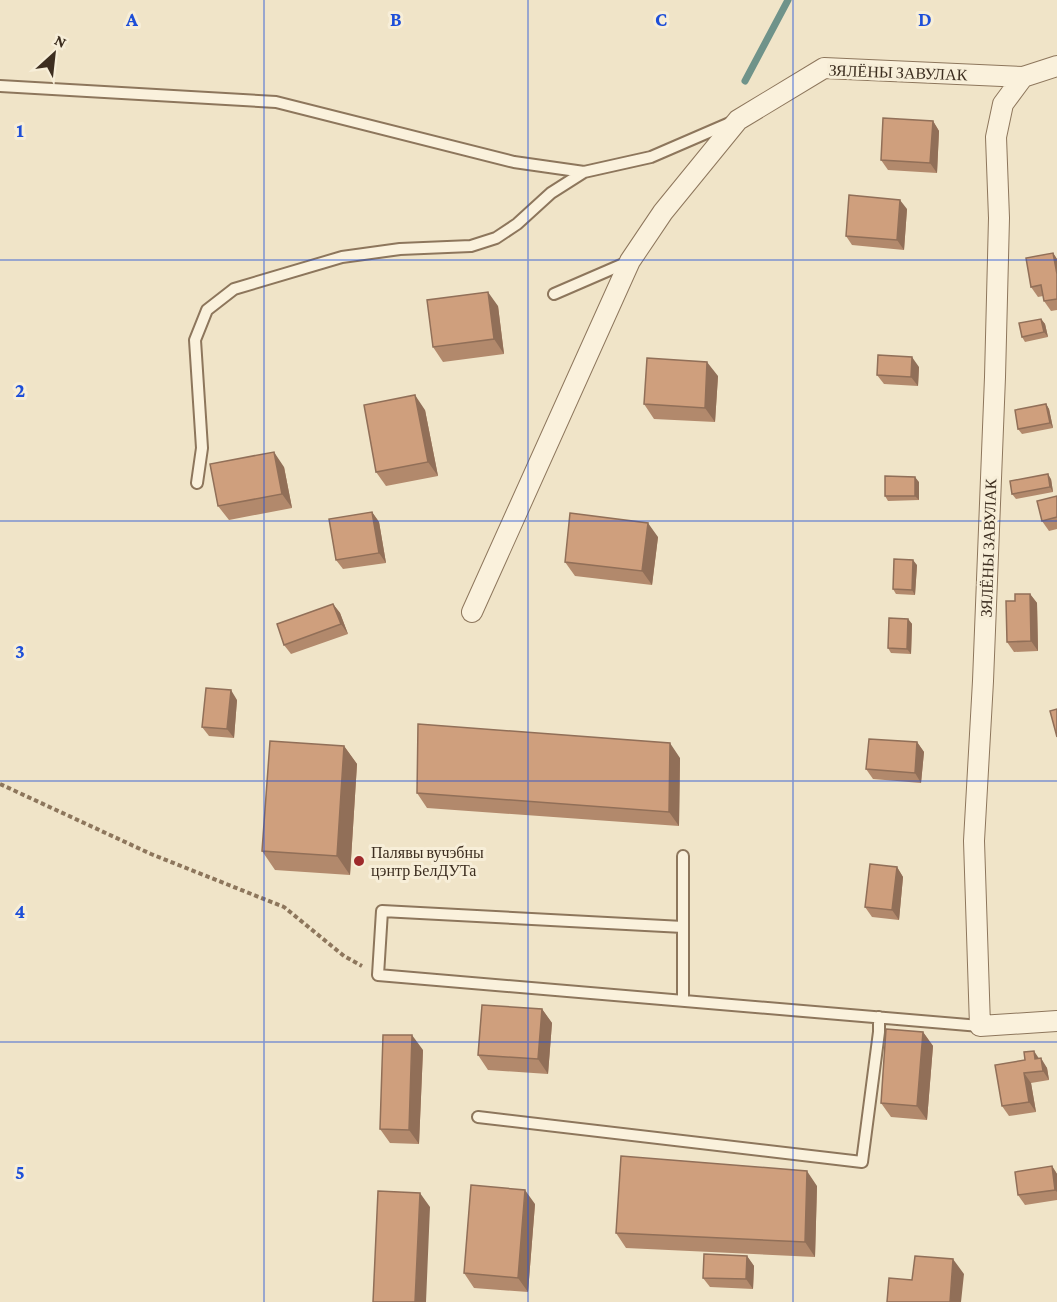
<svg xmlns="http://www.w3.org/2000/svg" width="1057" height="1302" font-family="'Crimson Pro',serif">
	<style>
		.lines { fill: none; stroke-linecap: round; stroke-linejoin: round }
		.stream { stroke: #6f938a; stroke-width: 7 }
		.lane-casing { stroke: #8d765c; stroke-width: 14 }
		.street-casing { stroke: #8d765c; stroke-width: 22 }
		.path { stroke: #8d765c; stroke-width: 4; stroke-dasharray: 4.5 3; stroke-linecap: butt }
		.lane { stroke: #faf1dc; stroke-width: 10 }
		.street { stroke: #faf1dc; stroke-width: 20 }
		.wall { fill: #b2896c }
		.shaded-wall { fill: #916f58 }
		.building { fill: #cf9f7d; stroke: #916f58; stroke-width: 1.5 }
		.grid { fill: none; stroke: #1d4ed8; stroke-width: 1.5; stroke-opacity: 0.55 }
		.poi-dot { fill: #9e2a2b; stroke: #f7eed8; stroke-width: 2 }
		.labels { text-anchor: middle; stroke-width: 6; stroke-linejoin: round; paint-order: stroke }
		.street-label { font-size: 16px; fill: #3d2e20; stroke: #f7eed8 }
		.poi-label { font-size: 16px; fill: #3d2e20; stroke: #f7eed8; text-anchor: start }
		.grid-label { font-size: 20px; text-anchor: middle; font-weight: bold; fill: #1d4ed8; stroke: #f7eed8; stroke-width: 6; stroke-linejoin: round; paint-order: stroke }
	</style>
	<rect width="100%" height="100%" fill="#f0e4c8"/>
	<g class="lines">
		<path class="stream" d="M745 81 788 0"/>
		<g class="lane-casing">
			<path id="lane" d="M0 86 276 102 514 162 584 172 651 157 732 122
				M554 294 628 262
				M197 483 202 448 195 340 207 310 234 289 342 257 400 249 471 246 496 238 517 224 551 193 584 172
				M683 856V1000
				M683 927 382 911 378 975 980 1026
				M478 1117 862 1162 879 1032V1017"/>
		</g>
		<g class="street-casing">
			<path id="street" d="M1057 66 1023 77 1003 104 996 137 999 218 995 377 983 681 974 841 980 1026 1057 1021
				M472 612 630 261 663 212 738 120 824 68 1023 77"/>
		</g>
		<path class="path" d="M0 784 151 854 284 907 344 956 362 966"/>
		<use href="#lane" class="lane"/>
		<use href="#street" class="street"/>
	</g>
	<path class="wall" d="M933 121 939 131 937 173 888 170 881 160Z
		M907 209 904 250 852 245 846 236Z
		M1053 253 1057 259V310L1051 311 1044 301 1043 296 1038 297 1031 287Z
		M498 306 504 354 443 362 433 347Z
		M1041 319 1045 324 1048 337 1025 342 1022 337Z
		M919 367 918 386 884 384 877 375Z
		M718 376 715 422 654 419 644 404Z
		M1046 404 1049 409 1053 428 1022 434 1018 429Z
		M425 410 438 476 386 486 376 472Z
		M284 467 292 508 229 520 218 506Z
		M1051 479 1053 492 1016 499 1012 494Z
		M919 482V500L888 501 885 496Z
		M1057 496V529L1049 531 1042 521Z
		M372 512 379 522 386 563 343 569 336 560Z
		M658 537 652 585 575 576 565 562Z
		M917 565 915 595 896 594 893 589Z
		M1030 594 1037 603 1038 651 1014 652 1007 642 1015 601Z
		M333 604 340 613 348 634 291 654 284 645Z
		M908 619 912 624 911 654 891 653 888 648Z
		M237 700 234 738 209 736 202 727Z
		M917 742 924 752 921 783 873 779 866 769Z
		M344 746 357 764 350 875 275 870 262 851Z
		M680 758 679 826 427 808 417 793Z
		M897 867 903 877 899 920 872 917 865 907Z
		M542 1009 552 1023 548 1074 488 1070 478 1055Z
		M923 1032 933 1046 927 1120 891 1117 881 1103Z
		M423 1050 419 1144 390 1143 380 1129Z
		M1039 1058 1047 1068 1049 1080 1031 1083 1036 1112 1009 1116 1002 1106 1025 1060Z
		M1052 1166 1057 1174V1200L1025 1205 1018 1195Z
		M817 1186 815 1257 626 1248 616 1233Z
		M535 1204 528 1292 474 1288 464 1273Z
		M747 1256 754 1266 753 1289 710 1287 703 1278Z"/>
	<path class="shaded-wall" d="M933 121 939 131 937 173 930 163Z
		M900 200 907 209 904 250 897 240Z
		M1053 253 1057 259V274Z
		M488 292 498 306 504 354 494 339Z
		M1041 319 1045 324 1048 337 1044 332Z
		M912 357 919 367 918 386 911 377Z
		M707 362 718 376 715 422 705 408Z
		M415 395 425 410 438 476 428 462Z
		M1046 404 1049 409 1053 428 1050 423Z
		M274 452 284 467 292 508 282 494Z
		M1048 474 1051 479 1053 492 1050 487Z
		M915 477 919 482V500L915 496Z
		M372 512 379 522 386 563 379 553Z
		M648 523 658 537 652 585 642 571Z
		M913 560 917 565 915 595 912 590Z
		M1030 594 1037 603 1038 651 1031 641Z
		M333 604 340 613 348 634 341 624Z
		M908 619 912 624 911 654 907 649Z
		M231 690 237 700 234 738 227 729Z
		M917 742 924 752 921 783 915 773Z
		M670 743 680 758 679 826 669 812Z
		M344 746 357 764 350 875 337 856Z
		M897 867 903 877 899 920 892 910Z
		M542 1009 552 1023 548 1074 538 1059Z
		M923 1032 933 1046 927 1120 917 1106Z
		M412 1035 423 1050 419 1144 409 1130Z
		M1034 1051 1040 1060 1035 1059Z
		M1041 1058 1047 1068 1049 1080 1043 1071Z
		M1024 1073 1031 1083 1036 1112 1029 1102Z
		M1052 1166 1057 1174V1192L1055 1190Z
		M807 1171 817 1186 815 1257 805 1242Z
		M525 1190 535 1204 528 1292 518 1278Z
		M420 1193 430 1207 426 1302H415Z
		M747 1256 754 1266 753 1289 746 1279Z
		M953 1259 964 1274 961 1302H950Z"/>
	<path class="building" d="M883 118 933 121 930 163 881 160Z
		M849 195 900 200 897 240 846 236Z
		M1053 253 1057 274V299L1044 301 1041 285 1031 287 1026 258Z
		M488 292 494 339 433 347 427 300Z
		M1041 319 1044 332 1022 337 1019 323Z
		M878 355 912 357 911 377 877 375Z
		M647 358 707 362 705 408 644 404Z
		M415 395 428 462 376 472 364 405Z
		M1046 404 1050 423 1018 429 1015 410Z
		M274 452 282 494 218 506 210 464Z
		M1048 474 1050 487 1012 494 1010 481Z
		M885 476 915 477V496H885Z
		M1057 496V517L1042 521 1037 501Z
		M372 512 379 553 336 560 329 519Z
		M570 513 648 523 642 571 565 562Z
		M894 559 913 560 912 590 893 589Z
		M1015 594H1030L1031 641 1007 642 1006 601H1015Z
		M333 604 341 624 284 645 277 624Z
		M889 618 908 619 907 649 888 648Z
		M206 688 231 690 227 729 202 727Z
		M1057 709V737L1050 711Z
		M418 724 670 743 669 812 417 793Z
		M869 739 917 742 915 773 866 769Z
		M270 741 344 746 337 856 262 851Z
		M870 864 897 867 892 910 865 907Z
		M482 1005 542 1009 538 1059 478 1055Z
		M886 1029 923 1032 917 1106 881 1103Z
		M383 1035H412L409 1130 380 1129Z
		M1034 1051 1035 1059 1041 1058 1043 1071 1024 1073 1029 1102 1002 1106 995 1065 1025 1060 1024 1052Z
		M621 1156 807 1171 805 1242 616 1233Z
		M1052 1166 1055 1190 1018 1195 1015 1172Z
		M471 1185 525 1190 518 1278 464 1273Z
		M378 1191 420 1193 415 1302H373Z
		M704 1254 747 1256 746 1279 703 1278Z
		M915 1256 953 1259 950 1302H887L889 1278 912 1280Z"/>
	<path class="grid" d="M264 0V1302M528 0V1302M793 0V1302M0 260H1057M0 521H1057M0 781H1057M0 1042H1057"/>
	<circle class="poi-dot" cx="359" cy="861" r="6"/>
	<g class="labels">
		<g class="street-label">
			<text transform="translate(898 72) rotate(2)" y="6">ЗЯЛЁНЫ ЗАВУЛАК</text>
			<text transform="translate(988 548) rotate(-88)" y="6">ЗЯЛЁНЫ ЗАВУЛАК</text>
		</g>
		<g class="poi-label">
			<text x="371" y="858">Палявы вучэбны<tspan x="371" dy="18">цэнтр БелДУТа</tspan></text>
		</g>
	</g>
	<g class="grid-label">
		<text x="132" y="26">A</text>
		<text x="396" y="26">B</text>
		<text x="661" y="26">C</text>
		<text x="925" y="26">D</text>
		<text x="20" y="137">1</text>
		<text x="20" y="397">2</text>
		<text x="20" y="658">3</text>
		<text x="20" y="918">4</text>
		<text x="20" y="1179">5</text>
	</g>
	<g transform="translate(54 54) rotate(27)" stroke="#f7eed8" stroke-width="4.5" paint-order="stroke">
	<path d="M0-4.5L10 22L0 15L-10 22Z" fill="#3d2e20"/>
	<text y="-9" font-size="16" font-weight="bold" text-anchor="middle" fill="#3d2e20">N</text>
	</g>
</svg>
